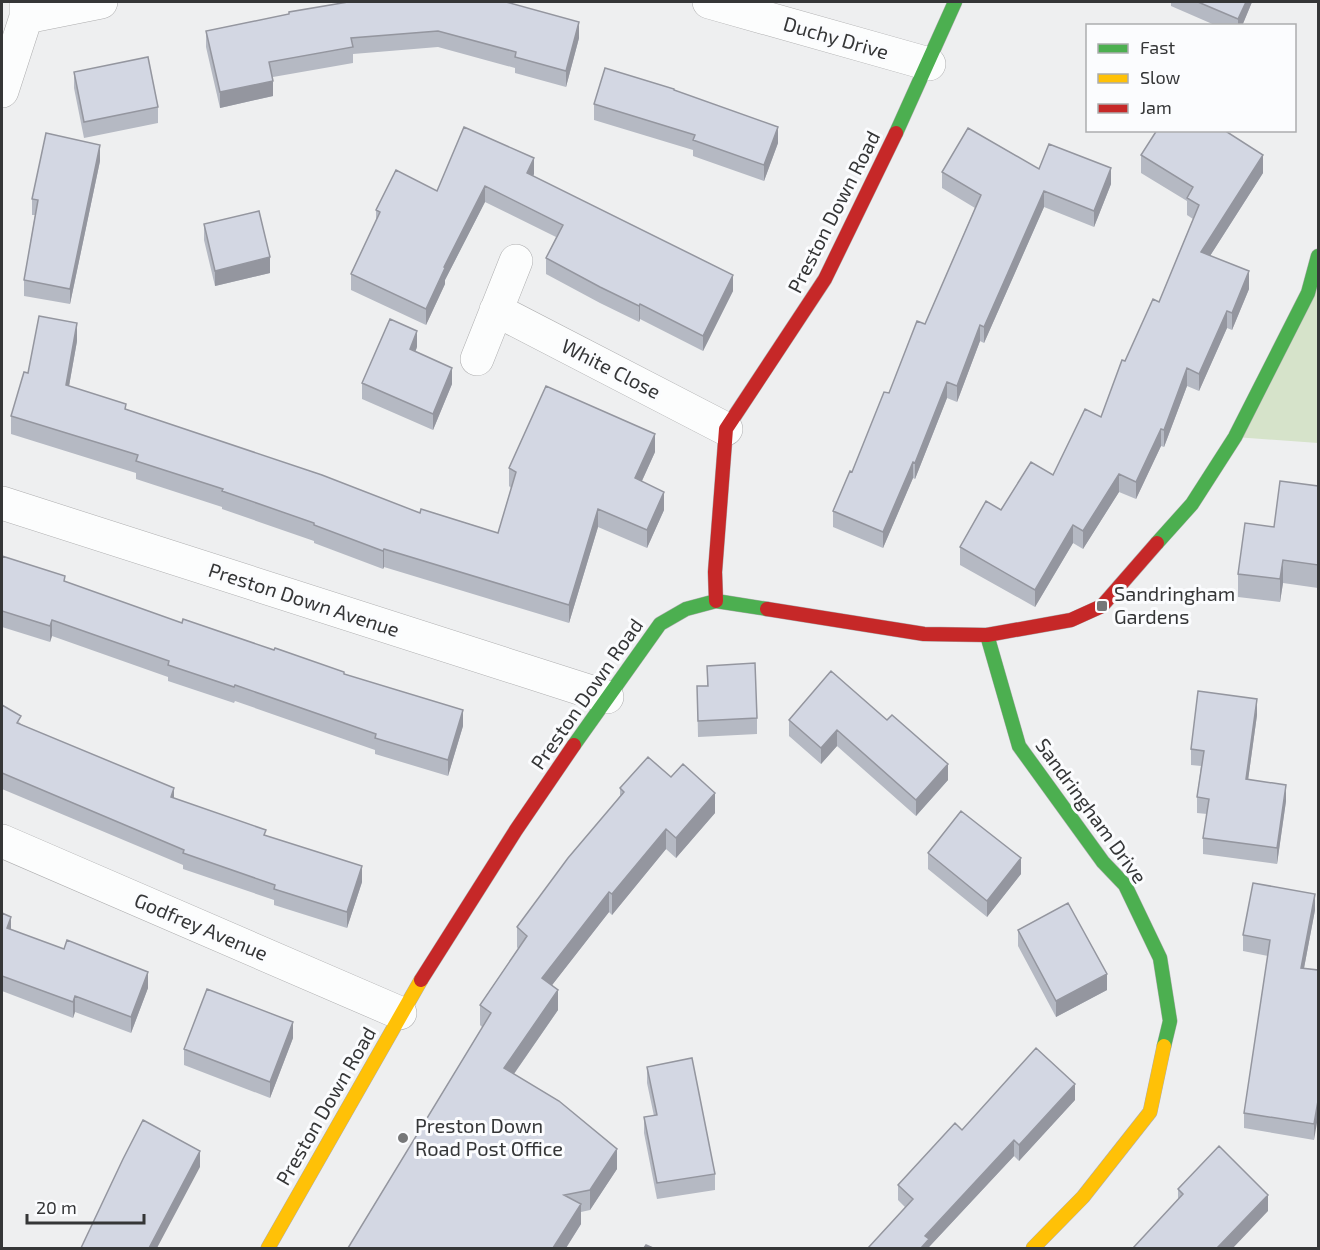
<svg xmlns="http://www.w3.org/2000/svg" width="1320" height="1250" font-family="'Exo 2',sans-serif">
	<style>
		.green { fill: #d6e3ca }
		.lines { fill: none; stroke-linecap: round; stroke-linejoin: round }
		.street-casing { stroke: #aeaeaf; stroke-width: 34 }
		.fast-casing { stroke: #aeaeaf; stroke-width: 15 }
		.slow-casing { stroke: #aeaeaf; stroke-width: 15 }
		.jam-casing { stroke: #aeaeaf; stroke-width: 15 }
		.street { stroke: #fcfdfd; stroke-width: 33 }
		.fast { stroke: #4caf50; stroke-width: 14 }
		.slow { stroke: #ffc107; stroke-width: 14 }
		.jam { stroke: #c62828; stroke-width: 14 }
		.wall { fill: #b5b9c3 }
		.shaded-wall { fill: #94969f }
		.building { fill: #d3d7e3; stroke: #94969f; stroke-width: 1.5 }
		.poi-dot { fill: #767778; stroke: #fbfcfe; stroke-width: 2 }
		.labels { text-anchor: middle; stroke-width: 6; stroke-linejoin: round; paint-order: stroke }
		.street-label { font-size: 20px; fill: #353637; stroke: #fbfcfe }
		.poi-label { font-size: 20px; fill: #353637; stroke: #fbfcfe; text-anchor: start }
	</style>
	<rect width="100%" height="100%" fill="#eeeff0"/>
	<path class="green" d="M1318 256V443L1235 437Z"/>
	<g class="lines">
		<g class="street-casing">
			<path id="street" d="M709 2 929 64
				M26 17 101 2
				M2 91 26 17V2
				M496 310 726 429
				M477 359 516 261
				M2 503 607 697
				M2 841 400 1013"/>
		</g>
		<g class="fast-casing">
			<path id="fast" d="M896 133 955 2
				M1157 543 1192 504 1235 437 1308 293 1318 256
				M987 635 1019 746 1103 862 1125 885 1160 958 1170 1021 1164 1046
				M574 745 660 624 686 609 716 601 767 609"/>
		</g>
		<g class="slow-casing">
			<path id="slow" d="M268 1248 421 980
				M1033 1248 1083 1197 1150 1112 1164 1046"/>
		</g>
		<g class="jam-casing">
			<path id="jam" d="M716 601 715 572 726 429 825 279 896 133
				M767 609 924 634 987 635 1071 620 1102 606 1157 543
				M421 980 516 830 574 745"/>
		</g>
		<use href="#street" class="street"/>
		<use href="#fast" class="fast"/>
		<use href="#slow" class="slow"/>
		<use href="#jam" class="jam"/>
	</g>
	<path class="wall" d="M1171 2H1252L1242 26H1217L1171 6Z
		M289 14 579 38 566 87 515 73V68L438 47 353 54V63L273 77V96L220 108 206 47V31Z
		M74 72 158 107V123L84 138 74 88Z
		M674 90 778 143 764 181 693 156V150L594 120V104Z
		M1141 155 1263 173 1210 256 1249 289 1232 330 1227 328 1199 391 1187 386 1164 447 1161 446 1136 499 1119 492 1083 549 1073 543 1035 607 960 565V547L1001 510 1053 475 1101 417 1125 361 1159 302 1193 219 1187 215V201L1141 173Z
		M100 161 70 304 24 296V280L35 215H32V199Z
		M1039 169 1111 184 1094 227 1044 207 984 343 980 341 957 402 947 398 915 479 913 478 883 548 833 527V511L852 472 889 393 925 324 975 208 942 188V172Z
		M534 174 533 176 733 291 703 351 640 319 639 322 600 303 546 274V258L556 237 485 202 445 280V284L426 325 351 290V274L376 221V210L437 191Z
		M204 224 270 273 215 286 204 240Z
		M77 341 69 386 126 409 420 513 498 533 511 488 509 486V468L655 452 642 481 664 510 647 548 598 527 569 623 384 567 383 569 314 543V541L222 509V507L136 479V473L11 434V416L28 373Z
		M417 347 415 352 452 384 433 430 362 399V383Z
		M1318 486V588L1283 583 1280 602 1238 597V574L1274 527Z
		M2 556 65 582 182 623 344 674 463 726 448 776 375 754V750L235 701 234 703 168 681V677L52 636 50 642 2 627Z
		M707 666 757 718V734L698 737 697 686H707Z
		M831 671 948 780 916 816 837 746 821 764 789 736V720Z
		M2 705 21 724 174 799 266 836 362 882 347 928 274 905V900L183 869V865L2 789Z
		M1257 715 1248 780 1286 801 1277 864 1203 854V838L1207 814 1197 813V797L1201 766 1191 765V749Z
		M671 777 715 813 676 858 666 849 612 915 609 912 552 985 558 1010 514 1074 617 1169 590 1210 581 1212V1224L566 1248 482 1027 480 1025V1005L518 949 517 947V927L620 796V788Z
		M928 853 1021 874 987 917 928 869Z
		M1315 910 1304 968 1318 970 1314 1140 1244 1128V1113L1268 956 1243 951V935Z
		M2 913 11 930 148 988 131 1033 75 1012 73 1018 2 991Z
		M1018 930 1107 990 1056 1017 1018 946Z
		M293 1038 270 1098 184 1065V1049Z
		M647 1067 715 1174V1190L657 1199 644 1133V1117L654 1116 647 1083Z
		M1075 1100 1019 1161 1014 1156 929 1247V1248L905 1207 898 1200V1185L962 1130Z
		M1178 1189 1268 1211 1178 1200Z"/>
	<path class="shaded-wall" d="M1246 2H1252L1242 26H1238V19Z
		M579 22V38L566 87V71Z
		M273 81V96L220 108V92Z
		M778 127V143L764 181V165Z
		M100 145V161L70 304V289Z
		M1263 155V173L1201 270V252Z
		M534 158V174L527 189V173Z
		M1111 168V184L1094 227V211Z
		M485 186V202L445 280V284L426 325V309L444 267Z
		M1044 191V207L984 343V327Z
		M270 257V273L215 286V271Z
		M1249 271V289L1232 330V313Z
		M733 275V291L703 351V336Z
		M640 304V319L639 322V306Z
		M1227 311V328L1199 391V374Z
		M77 323V341L66 403V385Z
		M980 325V341L957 402V386Z
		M417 331V347L410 365V349Z
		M452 368V384L433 430V414Z
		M1187 368V386L1164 447V430Z
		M947 382V398L915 479V463Z
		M1161 429V446L1136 499V482Z
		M655 434V452L635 496V478Z
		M913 462V478L883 548V532Z
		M1119 474V492L1083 549V531Z
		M664 492V510L647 548V530Z
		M598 509V527L569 623V605Z
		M1073 525V543L1035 607V590Z
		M384 549V567L383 569V551Z
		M1283 560V583L1280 602V579Z
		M52 620V636L50 642V626Z
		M1257 699V715L1246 795V779Z
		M463 710V726L448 776V760Z
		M837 730V746L821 764V748Z
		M948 764V780L916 816V800Z
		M1286 785V801L1277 864V848Z
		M174 788V804L171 797Z
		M715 793V813L676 858V838Z
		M666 829V849L612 915V894Z
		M1021 858V874L987 917V901Z
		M362 866V882L347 928V912Z
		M609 892V912L542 998V978Z
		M1315 894V910L1301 984V968Z
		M11 917V933L7 928Z
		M148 972V988L131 1033V1017Z
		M1107 974V990L1056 1017V1001Z
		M558 990V1010L504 1088V1068Z
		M75 996V1012L73 1018V1002Z
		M293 1022V1038L270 1098V1082Z
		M1075 1084V1100L1019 1161V1145Z
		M1318 1101V1117L1314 1140V1124Z
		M1014 1140V1156L929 1247V1248H921L925 1236Z
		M617 1149V1169L590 1210V1190Z
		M200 1151V1167L157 1248H149Z
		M1268 1195V1211L1233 1248H1217Z
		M581 1204V1224L566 1248H553Z"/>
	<path class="building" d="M348 2H506L579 22 566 71 515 57 516 52 438 31 351 38 353 47 269 62 273 81 220 92 206 31 289 14V12Z
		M1198 2H1246L1238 19Z
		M148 57 158 107 84 122 74 72Z
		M605 68 674 89V90L778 127 764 165 693 140 695 135 594 104Z
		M464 127 534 158 527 173 733 275 703 336 640 304 639 306 600 287 546 258 563 225 485 186 444 267 445 268 426 309 351 274 380 212 376 210 396 170 437 191Z
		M968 128 1039 169 1049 144 1111 168 1094 211 1044 191 984 327 980 325 957 386 947 382 915 463 913 462 883 532 833 511 850 471 852 472 884 392 889 393 917 321 925 324 981 195 942 172Z
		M1157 130H1224L1263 155 1201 252 1249 271 1232 313 1227 311 1199 374 1187 368 1164 430 1161 429 1136 482 1119 474 1083 531 1073 525 1035 590 960 547 986 501 1001 510 1031 462 1053 475 1085 409 1101 417 1122 360 1125 361 1153 299 1159 302 1199 205 1187 198 1193 187 1141 155Z
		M46 133 100 145 70 289 24 280 38 200 32 199Z
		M259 211 270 257 215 271 204 224Z
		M39 316 77 323 66 385 126 404 125 409 322 475 420 513 421 509 498 533 516 472 509 468 546 386 655 434 635 478 664 492 647 530 598 509 569 605 384 549 383 551 314 525V523L222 491 223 489 136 461 138 455 11 416 24 372 28 373Z
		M390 319 417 331 410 349 452 368 433 414 362 383Z
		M1280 481 1318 486V565L1283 560 1280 579 1238 574 1245 523 1274 527Z
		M2 556 65 576 64 581 182 623 183 619 274 650 275 648 344 672V674L463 710 448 760 375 738 376 734 235 685 234 687 168 665 169 661 52 620 50 626 2 611Z
		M755 663 757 718 698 721 697 686H708L707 666Z
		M831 671 887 720 892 715 948 764 916 800 837 730 821 748 789 720Z
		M1198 691 1257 699 1246 779 1286 785 1277 848 1203 838 1209 799 1197 797 1204 751 1191 749Z
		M2 705 21 716 17 723 174 788 171 797 266 830 264 835 362 866 347 912 274 889 275 885 183 853 184 850 2 773Z
		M648 757 671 777 683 764 715 793 676 838 666 829 612 894 609 892 542 978 558 990 504 1068 559 1101 617 1149 590 1190 564 1195 581 1204 553 1248H348L491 1013 480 1005 527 936 517 927 568 858 624 792 620 788Z
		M961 811 1021 858 987 901 928 853Z
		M1253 883 1315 894 1301 968 1318 970V1101L1314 1124 1244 1113 1270 940 1243 935Z
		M1068 903 1107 974 1056 1001 1018 930Z
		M2 913 11 917 7 928 64 949 67 940 148 972 131 1017 75 996 73 1002 2 976Z
		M207 989 293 1022 270 1082 184 1049Z
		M1036 1048 1075 1084 1019 1145 1014 1140 925 1236 929 1239 921 1248H868L913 1199 898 1185 955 1123 962 1130Z
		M692 1058 715 1174 657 1183 644 1117 657 1115 647 1067Z
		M143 1120 200 1151 149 1248H81L123 1159Z
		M1219 1146 1268 1195 1217 1248H1133L1183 1194 1178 1189Z
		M646 1245 653 1248H644Z"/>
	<g class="poi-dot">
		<rect x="1096" y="600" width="12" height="12" rx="3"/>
		<circle cx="403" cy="1138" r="6"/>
	</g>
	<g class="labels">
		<g class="street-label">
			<text transform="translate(836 38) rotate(16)" y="7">Duchy Drive</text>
			<text transform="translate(834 212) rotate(-63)" y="7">Preston Down Road</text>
			<text transform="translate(611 369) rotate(27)" y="7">White Close</text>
			<text transform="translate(304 600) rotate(18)" y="7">Preston Down Avenue</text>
			<text transform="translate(587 694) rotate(-55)" y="7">Preston Down Road</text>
			<text transform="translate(1091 811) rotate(54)" y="7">Sandringham Drive</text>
			<text transform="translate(201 927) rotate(23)" y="7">Godfrey Avenue</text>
			<text transform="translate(326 1106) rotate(-60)" y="7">Preston Down Road</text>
		</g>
		<g class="poi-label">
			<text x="1114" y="601">Sandringham<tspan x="1114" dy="23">Gardens</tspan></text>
			<text x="415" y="1133">Preston Down<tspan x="415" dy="23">Road Post Office</tspan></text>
		</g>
	</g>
	<rect width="1320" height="1250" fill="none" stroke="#353637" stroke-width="6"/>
	<rect x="1086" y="24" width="210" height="108" fill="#fbfcfe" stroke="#acadae" stroke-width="1.5"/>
	<rect x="1098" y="44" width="30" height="9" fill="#4caf50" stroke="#acadae" stroke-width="1.5"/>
	<text x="1140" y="54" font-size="18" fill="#353637">Fast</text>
	<rect x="1098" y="74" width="30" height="9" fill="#ffc107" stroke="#acadae" stroke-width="1.5"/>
	<text x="1140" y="84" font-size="18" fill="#353637">Slow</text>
	<rect x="1098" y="104" width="30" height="9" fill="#c62828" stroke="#acadae" stroke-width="1.5"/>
	<text x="1140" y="114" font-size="18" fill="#353637">Jam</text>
	<path d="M27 1214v9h117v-9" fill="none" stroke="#353637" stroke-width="3"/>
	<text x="36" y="1214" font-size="18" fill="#353637" stroke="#fbfcfe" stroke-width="4.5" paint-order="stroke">20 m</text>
</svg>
